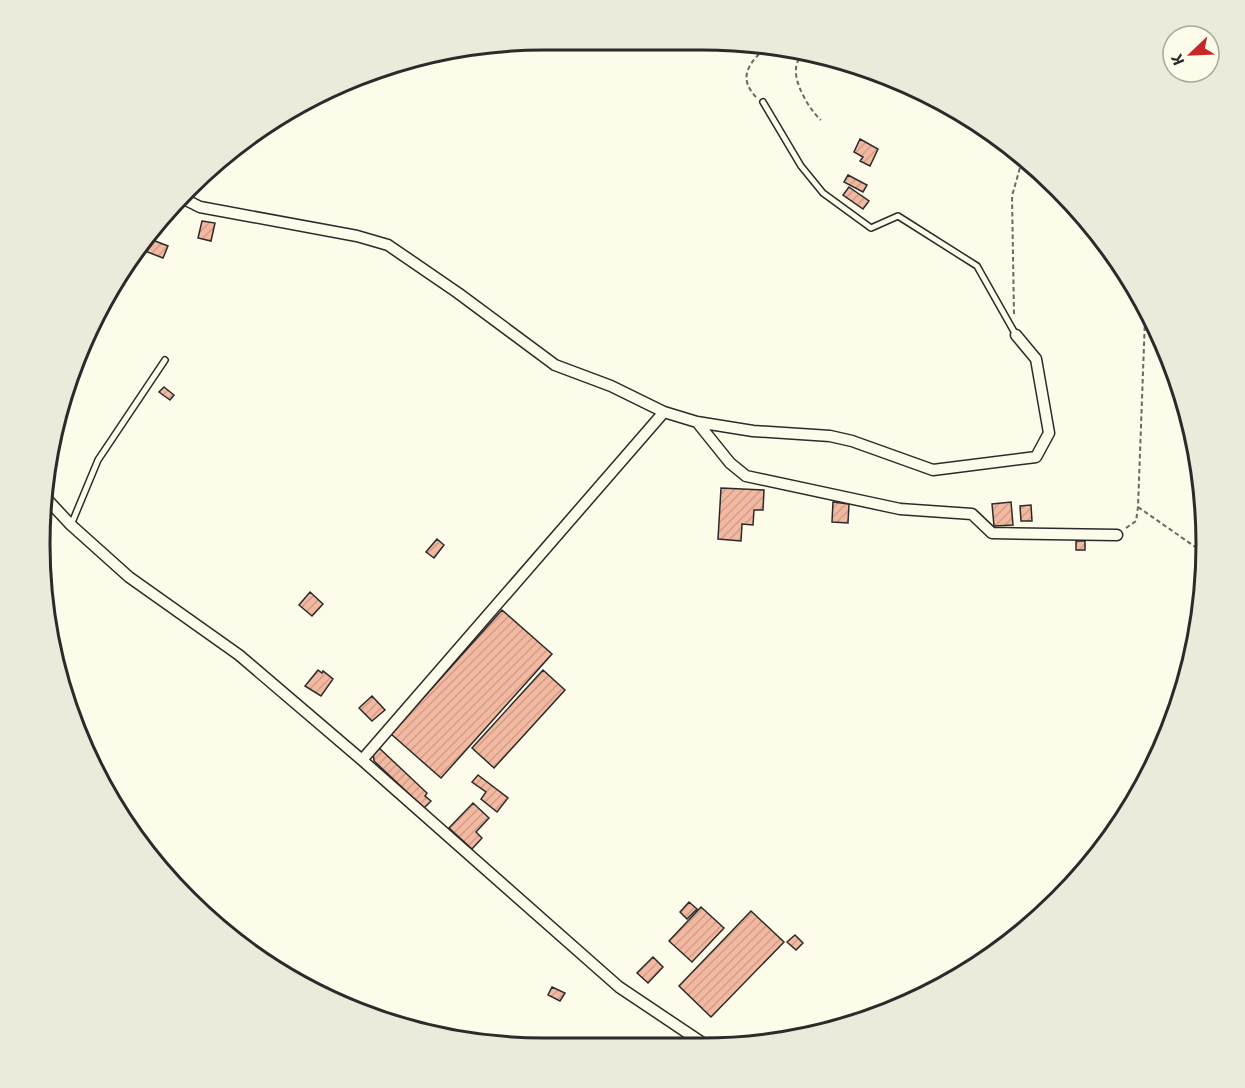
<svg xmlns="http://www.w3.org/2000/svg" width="1245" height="1088" font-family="'Exo 2',sans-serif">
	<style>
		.building { fill: url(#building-hatch); stroke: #2b2b2b; stroke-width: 1.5 }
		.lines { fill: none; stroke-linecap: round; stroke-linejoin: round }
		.lane-casing { stroke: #2b2b2b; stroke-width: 8 }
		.street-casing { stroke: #2b2b2b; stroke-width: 13 }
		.path { stroke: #6a6964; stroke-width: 2; stroke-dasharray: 4.5 3; stroke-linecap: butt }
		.lane { stroke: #fdfbea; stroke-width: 5 }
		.street { stroke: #fdfbea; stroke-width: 10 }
		.rim { fill: none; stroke: #2b2b2b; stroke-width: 3 }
	</style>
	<defs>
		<pattern id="building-hatch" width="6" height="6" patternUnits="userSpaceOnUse" patternTransform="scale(1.5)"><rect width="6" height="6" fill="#f2b8a0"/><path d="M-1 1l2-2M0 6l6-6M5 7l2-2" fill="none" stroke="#d09e8a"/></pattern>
	</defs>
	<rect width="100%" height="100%" fill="#fdfbea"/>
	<path class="building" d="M860 139 878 149 870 166 860 161 863 157 854 152Z
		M848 175 867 185 863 192 844 182Z
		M849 187 869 201 863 209 843 195Z
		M202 221 215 223 211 241 198 238Z
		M150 239 168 246 163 258 145 251Z
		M164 387 174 395 170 400 159 392Z
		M721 488 764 490 763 510H754L753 525 742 524 741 541 718 539Z
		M833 502 849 504 848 523 832 522Z
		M1011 502 1013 525 994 526 992 504Z
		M1031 505 1032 521H1021L1020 506Z
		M437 539 444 545 434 558 426 552Z
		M1076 541H1085V550H1076Z
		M310 592 323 604 312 616 299 605Z
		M502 610 552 654 441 778 391 734Z
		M318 670 322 673 323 671 333 679 321 696 305 686Z
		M543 670 565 690 494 768 472 748Z
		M372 696 385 710 372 721 359 708Z
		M377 746 427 793 425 796 431 801 424 808 374 761 373 752Z
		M478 775 508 798 497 812 481 799 486 792 472 782Z
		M473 803 489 818 476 832 482 838 472 849 449 828Z
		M689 902 697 909 687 919 680 912Z
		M701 907 724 928 692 962 669 941Z
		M751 911 784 942 711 1017 679 986Z
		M795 935 803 943 796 950 787 942Z
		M653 957 663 967 648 983 637 973Z
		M552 987 565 993 560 1001 548 995Z"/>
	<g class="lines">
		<g class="lane-casing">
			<path id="lane" d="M763 102 801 166 823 193 871 228 898 216 977 266 1016 335
				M71 525 98 460 165 360"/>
		</g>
		<g class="street-casing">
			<path id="street" d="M180 197 200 207 357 236 388 245 458 293 555 365 611 386 664 412 697 422 753 431 830 436 852 441 933 470 1036 457 1049 433 1036 359 1016 335
				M697 422 730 463 746 476 900 509 972 514 992 533 1117 535
				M43 495 71 525 129 577 239 655 362 760 619 987 710 1048
				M362 760 664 412"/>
		</g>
		<path class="path" d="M802 52C800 57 796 63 796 69 794 83 810 111 821 120
			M756 97C735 75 753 60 769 44
			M1014 314 1012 196 1023 157
			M1138 507 1204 553
			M1126 528 1136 521 1138 507 1145 318"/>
		<use href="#lane" class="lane"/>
		<use href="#street" class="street"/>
	</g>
	<path d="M0 0H1245V1088H0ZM544 50H702A494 494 0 0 1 1196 544V544A494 494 0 0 1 702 1038H544A494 494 0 0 1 50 544V544A494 494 0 0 1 544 50Z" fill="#eceadb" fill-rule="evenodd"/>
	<path class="rim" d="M544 50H702A494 494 0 0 1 1196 544V544A494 494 0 0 1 702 1038H544A494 494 0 0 1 50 544V544A494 494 0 0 1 544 50Z"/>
	<g transform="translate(1191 54) rotate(247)"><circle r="28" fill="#fdfbea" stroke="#a9a89e" stroke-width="1.5"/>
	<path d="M0-4.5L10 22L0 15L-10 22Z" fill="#c62828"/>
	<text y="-9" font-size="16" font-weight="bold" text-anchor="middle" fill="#2b2b2b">K</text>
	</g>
</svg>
